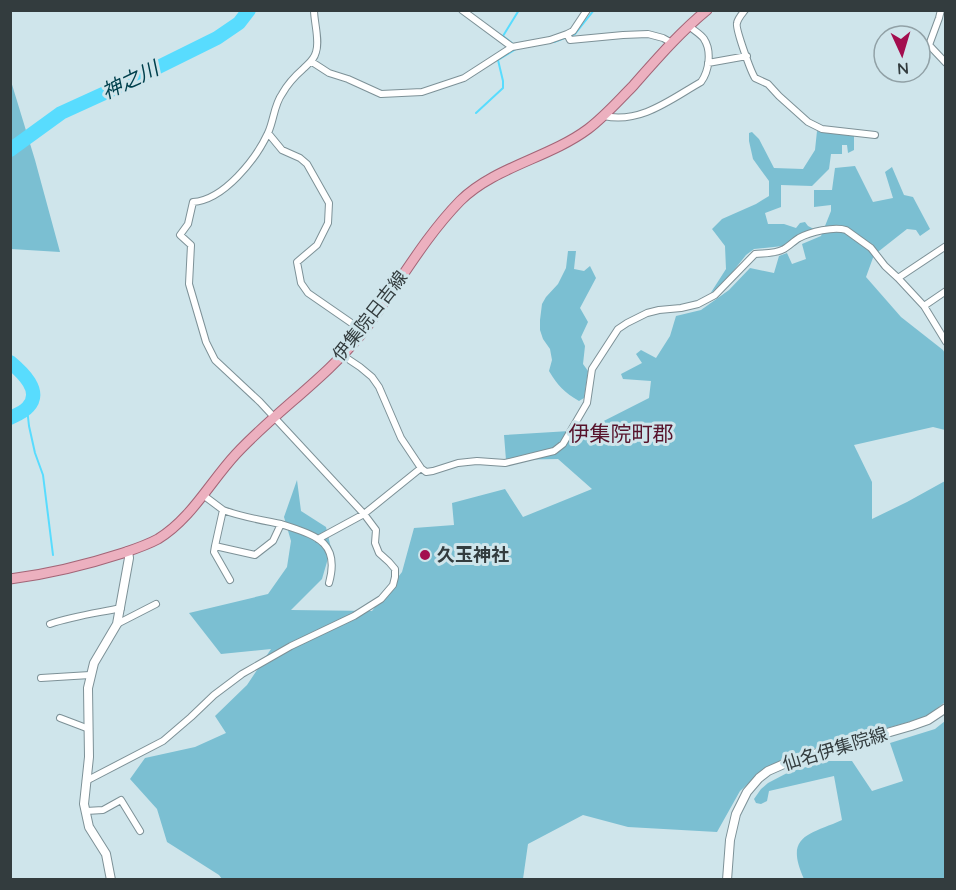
<svg xmlns="http://www.w3.org/2000/svg" width="956" height="890" font-family="Quicksand,'Noto Sans JP',sans-serif">
	<style>
		.green { fill: #7bbfd2 }
		.lines { fill: none; stroke-linecap: round; stroke-linejoin: round }
		.stream { stroke: #58dcfe; stroke-width: 2 }
		.river { stroke: #58dcfe; stroke-width: 14 }
		.street-casing { stroke: #7d9197; stroke-width: 8 }
		.secondary-casing { stroke: #7d9197; stroke-width: 10 }
		.primary-casing { stroke: #a36577; stroke-width: 11 }
		.street { stroke: #fff; stroke-width: 6 }
		.secondary { stroke: #fff; stroke-width: 8 }
		.primary { stroke: #ecb0bf; stroke-width: 9 }
		.poi-dot { fill: #a30e4e; stroke: #cfe5eb; stroke-width: 2 }
		.labels { text-anchor: middle; stroke-width: 6; stroke-linejoin: round; paint-order: stroke }
		.street-label { font-size: 18px; fill: #333c3e; stroke: #cfe5eb }
		.poi-label { font-size: 18px; font-weight: bold; fill: #333c3e; stroke: #cfe5eb; text-anchor: start }
		.water-label { font-size: 20px; font-style: italic; fill: #00404d; stroke: #cfe5eb }
		.quarter-label { font-size: 21px; fill: #57132b; stroke: #cfe5eb }
	</style>
	<rect width="100%" height="100%" fill="#cfe5eb"/>
	<path class="green" d="M10 78 35 160 60 252 11 249Z
		M817 131 854 136V150L848 153 847 145H842V154H831L829 169 812 186 781 185V207L765 213 768 224H784L796 228 800 223 805 222 808 226 814 229 800 234 783 246 754 249 746 255 727 279 710 294 726 269 725 246 712 229 722 219 756 204 769 196V181L753 159 749 141V133L752 132 759 139 774 168 803 169 815 150Z
		M855 166 873 202 893 198 885 172 892 167 904 195 913 197 930 229 920 236 916 230 907 229 874 255 866 277 901 317 943 350 946 355 945 430 933 427 854 445 872 482V519L907 502 945 481V702L927 716 905 723 795 754 772 765 761 772 740 791 717 832 628 827 583 815 528 844 523 879H222L219 875 167 842 157 809 130 779 145 758 195 747 226 733 215 716 247 685 271 649 221 654 189 613 268 594 287 567 291 541 284 517 297 480 301 511 326 527 331 548 322 579 291 610 372 611 402 572 414 528 454 525 452 503 505 489 523 517 592 489 558 459 506 460 504 435 586 430 649 398 651 381 623 379 621 374 642 363 636 354 641 350 656 358 670 336 676 316 701 310 729 290 750 268 774 273 779 256 787 253 792 264 806 259 802 244 821 236 831 211V205L814 207V190H832L835 168Z
		M568 251H576L574 269 584 271 590 266 596 278 580 308 588 322 581 337 585 346 583 364 588 371 584 398 579 401C564 392 558 386 549 371L552 360 550 349 543 339 540 330V320L542 304 546 297 558 284 566 268Z
		M945 721V879H804C784 835 809 835 842 820L834 776 769 791 767 801 761 804 756 803 754 799 761 789 768 783 789 772 827 761H852L872 791 903 781 890 743 935 729Z"/>
	<g class="lines">
		<path class="stream" d="M554 42 575 34 594 10
			M513 44 503 36 519 10
			M476 113 503 88V81L498 60 516 49
			M27 408 29 426 35 453 43 475 53 555"/>
		<path class="river" d="M10 150 61 113 118 87 217 38 239 23 249 10
			M10 362C22 372 43 391 28 407 24 412 16 415 10 418"/>
		<g class="street-casing">
			<path id="street" d="M462 10 512 47
				M745 10C742 14 738 18 737 23 735 28 751 72 755 78L768 84 779 96 808 122 822 129 875 135
				M941 10 939 18 929 45 946 63
				M567 34 573 31 587 10
				M312 62 329 73 348 79 381 94 422 92 464 78 512 47 550 40 567 34 570 40 623 35 648 34 663 38 672 43
				M708 63 747 56
				M604 116C641 124 671 99 701 82 709 71 712 51 704 39 701 34 693 30 689 26
				M268 133 282 150 300 158 307 164 329 203 328 223 317 245 297 262 301 283 308 293 363 331
				M898 278 946 246
				M924 306 946 291
				M342 355 360 367 372 377 379 387 401 438 421 468 426 472 433 471 458 463 477 461 505 463 554 451 563 444 587 403 592 369 618 329 627 323 647 313 659 310 681 308 698 304 715 295 755 254C765 253 775 254 784 249 789 246 794 241 799 238 810 232 834 226 846 230L871 248 885 266 898 278 924 306 946 342
				M203 495 223 510 215 546 255 555 273 541 281 524C261 520 242 517 223 510
				M281 524C313 535 341 540 329 583
				M318 539 364 514 421 468
				M215 546 214 552 230 580
				M50 624C73 616 97 613 121 608
				M117 624 156 604
				M41 678 90 675
				M60 718 89 729
				M86 781 163 741 191 717 214 695 242 674 291 646 354 616 381 599 393 585 395 577V569L389 562 379 553 375 543 376 530 364 514 260 402 215 360 206 342 189 284 191 245 180 235 188 224 193 202C224 200 256 159 268 133 274 120 274 105 282 94 287 85 295 76 303 69 309 63 314 60 316 52 320 41 314 22 314 10
				M86 811 103 810 121 800 140 831"/>
		</g>
		<g class="secondary-casing">
			<path id="secondary" d="M111 880 106 854 89 827 84 804 89 757 88 688 94 663 117 624 129 558 128 551
				M727 880 730 840 736 814 747 792 759 778 768 771 793 760 911 726 928 720 946 708"/>
		</g>
		<g class="primary-casing">
			<path id="primary" d="M10 579C49 574 86 565 123 553 135 549 147 545 158 539 191 519 210 482 236 454 276 411 326 378 363 332 396 289 422 240 460 201 494 167 549 158 588 129 605 116 618 101 632 87 656 60 679 33 707 10"/>
		</g>
		<use href="#street" class="street"/>
		<use href="#secondary" class="secondary"/>
		<use href="#primary" class="primary"/>
	</g>
	<circle class="poi-dot" cx="425" cy="555" r="6"/>
	<g class="labels">
		<g class="street-label">
			<text transform="translate(370 316) rotate(-52)" y="6">伊集院日吉線</text>
			<text transform="translate(835 749) rotate(-17)" y="6">仙名伊集院線</text>
		</g>
		<g class="poi-label">
			<text x="437" y="561">久玉神社</text>
		</g>
		<g class="water-label">
			<text transform="translate(130 80) rotate(-26)" y="7">神之川</text>
		</g>
		<g class="quarter-label">
			<text x="621" y="441">伊集院町郡</text>
		</g>
	</g>
	<rect width="956" height="890" fill="none" stroke="#333c3e" stroke-width="24"/>
	<g transform="translate(902 54) rotate(176)"><circle r="28" fill="#cfe5eb" stroke="#91a1a6" stroke-width="1.5"/>
	<path d="M0-4.5L10 22L0 15L-10 22Z" fill="#a30e4e"/>
	<text y="-9" font-size="16" font-weight="bold" text-anchor="middle" fill="#333c3e">N</text>
	</g>
</svg>
